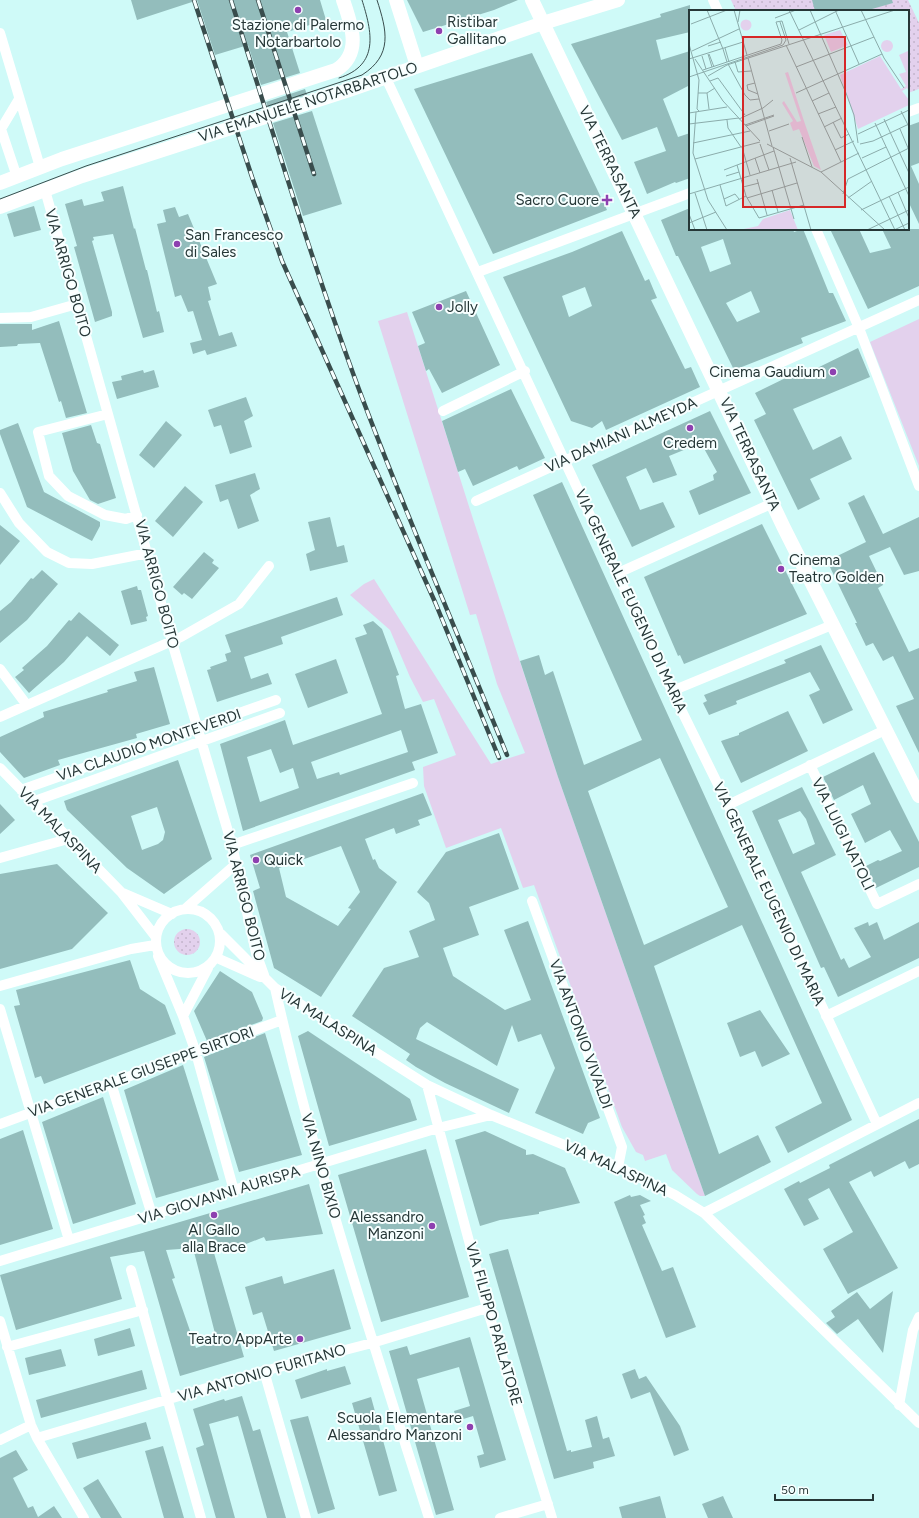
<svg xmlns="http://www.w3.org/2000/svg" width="919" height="1518" font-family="Figtree,sans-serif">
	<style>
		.green { fill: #e3d1ed }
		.garden { fill: url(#garden-dots) }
		.building { fill: #93bdbc; fill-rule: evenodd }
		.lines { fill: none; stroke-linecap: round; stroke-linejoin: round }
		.street { stroke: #fff; stroke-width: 10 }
		.secondary { stroke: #fff; stroke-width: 14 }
		.tram { stroke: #394d4d; stroke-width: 1 }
		.rail-casing { stroke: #394d4d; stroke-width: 4.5 }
		.rail { stroke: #f7ffff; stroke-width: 3; stroke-dasharray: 9; stroke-linecap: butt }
		.poi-dot { fill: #8e40b0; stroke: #f7ffff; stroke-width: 1.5 }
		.labels { text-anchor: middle; stroke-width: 4; stroke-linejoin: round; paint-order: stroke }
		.poi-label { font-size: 15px; fill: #263737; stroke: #f7ffff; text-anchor: start }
		.street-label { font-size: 15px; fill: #263737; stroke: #f7ffff }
		.inset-road { fill: none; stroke: #8bacab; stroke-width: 1 }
		.view { fill: #d62828; fill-opacity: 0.15; stroke: #d62828; stroke-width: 2 }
		.inset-edge { fill: none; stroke: #263737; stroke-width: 2 }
	</style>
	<defs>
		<pattern id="garden-dots" width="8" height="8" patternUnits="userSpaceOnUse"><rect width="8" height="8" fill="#e3d1ed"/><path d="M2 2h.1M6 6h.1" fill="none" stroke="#c3b4cc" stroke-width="1.8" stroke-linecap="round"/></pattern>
	</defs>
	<rect width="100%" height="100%" fill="#cffaf8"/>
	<path class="green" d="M407 312 474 522 558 777 705 1196H700L697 1194 672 1170 666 1154 645 1161 643 1155 636 1152 622 1127 534 885 523 888 501 828 446 848 424 786 423 767 456 755 434 699 423 702 410 677 390 630 350 595 364 584 374 579 491 764 525 753 497 684 476 614 470 615 378 321Z
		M919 319V466L870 342Z"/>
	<path class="garden" d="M731 0H908L919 23V89L908 93V11H736Z
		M174 942a13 13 0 1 1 26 0a13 13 0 1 1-26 0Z"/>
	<path class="building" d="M131 0H192V2L137 20Z
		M197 0H320L326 20 287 32 300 73 261 85 248 45 215 55Z
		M407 0H518L494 10 423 32Z
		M812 0H892L893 3 865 11H815Z
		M690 5V32L656 40 661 60 690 51V85L663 99 678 137 690 133V178L676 183 675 182 647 194 634 162 666 151 657 127 622 140 571 44 661 17 660 14Z
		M532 53 607 210 493 254 414 89Z
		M305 89 307 95 268 107 266 102Z
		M312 111 342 204 303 216 273 123Z
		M919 122V163L911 166 919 184V224L908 201V126Z
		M123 186 134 229 135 228 146 270H147L157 312 159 311 164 332 143 338 113 234 93 237 94 240 92 241 112 312V316L95 322 74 247 77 246 65 204 82 199 84 206 104 201 101 192Z
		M34 206 41 230 14 237 7 214Z
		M175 207 179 217 188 214 217 284 208 287 211 300 208 301 219 336 232 332 237 346 207 355 205 350 193 354 190 343 202 340 193 311 188 312 181 295 175 297 157 224 166 222 163 210Z
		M690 208V229H793L794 232 803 229 829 293H833L846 321 801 338 803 343 734 370 678 256H676L661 220ZM723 239 731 264 710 272 701 247ZM751 291 760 312 737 322 726 303Z
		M830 229H859L870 253 891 248 882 229H919V286L868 309Z
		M622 231 645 281 649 279 657 298 651 300 685 369 691 367 700 387 606 430 602 421 592 428 571 421 503 277 572 252ZM585 287 592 306 569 317 562 296Z
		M466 291 500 365 442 393 429 369 426 371 418 346 425 343 412 312Z
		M59 321 87 413 66 418 61 401 59 402 40 343 18 344 17 346 0 347V324H32V330Z
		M858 348 870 377 793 409 813 450 841 436 852 459 810 479 820 499 798 510 754 420 766 414 755 393 802 370 809 372Z
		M143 370 144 373 154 370 159 387 117 399 112 382 122 380 121 376Z
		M511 389 545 458 519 470 517 466 473 486 465 469 458 472 442 421Z
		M246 397 253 416 244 421 252 447 230 454 221 425 214 427 208 410Z
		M710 411 751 493 699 515 689 491 714 480 713 475 717 472 701 443 669 456 677 475 653 483 646 468 626 477 640 510 663 502 675 527 632 547 592 465Z
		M166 421 182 435 154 468 139 455Z
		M18 423 44 492 100 522V526L92 541 27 507 0 434V430Z
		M91 425 97 443 100 444 116 498 98 504 90 500 73 471 62 433Z
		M255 473 260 489 250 495 259 521 238 529 228 499 220 502 215 485Z
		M562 482 852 1120 788 1153 775 1127 822 1103 742 925 654 966 719 1154 758 1135 771 1162 705 1196 558 777 520 661 539 655 545 675 553 671 584 765 642 740 533 495ZM660 758 728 907 644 945 588 791Z
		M185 486 203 502 173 537 155 521Z
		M864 495 883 534 919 517V571L904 575 890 547 869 556 883 585 878 588 909 652 919 648V753L896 706 914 699 893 656 883 661 873 643 866 646 855 623H857L827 561 866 542 848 503Z
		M330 517 337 547 344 545 348 562 310 571 306 554 315 550 308 522Z
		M762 524 807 614 684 664 680 655 678 656 644 577Z
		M0 525 20 541 0 565Z
		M204 552 214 560 212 563 219 568 192 599 184 593 182 595 173 587Z
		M42 570 58 584 27 620 0 643V611L11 602 31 578 33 579Z
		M137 586 138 590H141L148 616 146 617 147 621 131 625 121 591Z
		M337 597 343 615 281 637 283 644 244 657 251 679 268 673 272 684 217 702 207 670 211 669 210 667 227 661 225 654 231 652 225 635Z
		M79 612 119 645 110 656 87 636 64 662 29 693 15 677 24 670 22 668 47 646 69 620 71 621Z
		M373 621 382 629 399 675 396 676 405 709 421 704 438 753 412 762 415 770 243 831 220 744 285 720 293 745 382 714 355 638 367 634 363 625ZM401 730 408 752 340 775 339 772 317 779 311 762ZM271 749 280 773 293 768 299 788 260 802 247 757Z
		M821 645 853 710 823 724 809 695 820 690 810 672 736 701 737 704 709 715 703 703 707 701 704 695 786 663 784 660Z
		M336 659 348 693 308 708 295 674Z
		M154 667 170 724 136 734 137 738 58 760 60 765 24 778 0 752V737L44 717 43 712 108 692 107 690 137 681 134 672Z
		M788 711 808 751 741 783 721 741 739 735V733Z
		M874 752 919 842V867L876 888 866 866 878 860 880 861 902 851 890 830 865 843 851 814 871 804 863 785 834 800 823 777Z
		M178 760 212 859 164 894 127 868 67 810 64 801ZM157 807 165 832 163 840 158 844 142 850 131 816Z
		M802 787 836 855 801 872 841 960 844 958 849 968 871 957 854 928 868 922 869 926 877 922 884 940 919 922V958L838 997 824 967 821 968 752 811ZM800 811 806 819 815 844 793 854 778 820Z
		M423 793 432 815 418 820 420 825 396 834 394 828 365 839 373 860 375 859 379 868 397 882 321 997 274 968 253 891 260 888 250 855ZM341 846 360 892 348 908 351 909 338 926 286 897 279 868Z
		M0 804 15 820 0 834Z
		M499 833 519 889 469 907 479 935 443 948 453 976 505 1010 531 1000 504 930 528 921 600 1118 588 1123 583 1134 535 1113 555 1068 541 1034 518 1042 512 1025 497 1066 427 1022 420 1028 416 1039 519 1089 509 1113 445 1083 416 1067 406 1060 410 1054 352 1016 384 968 419 957 409 931 435 920 429 903 417 892 446 852Z
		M57 864 108 913 72 949 0 969V874Z
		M130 960 140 989 165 1005 176 1034 44 1084 41 1076 35 1078 14 1006 20 1005 16 990Z
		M220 971 252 992 263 1018 262 1021 207 1041 194 1011Z
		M760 1010 790 1054 762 1067 755 1051 740 1057 727 1023Z
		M308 1031 410 1099 417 1120 329 1146 298 1036Z
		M265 1033 302 1155 239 1172 204 1057Z
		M183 1065 219 1180 156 1198 124 1090Z
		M103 1097 136 1204 73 1224 42 1122Z
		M919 1119V1164L909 1169 905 1161 874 1177 871 1171 849 1182 898 1268 848 1294 823 1249 853 1232 829 1188 808 1199 819 1219 804 1226 784 1189 799 1181 800 1183 830 1168 829 1165Z
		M23 1130 53 1229 0 1245V1139Z
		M485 1131 526 1150V1155L533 1154 565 1168 580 1203 539 1212V1214L500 1220 480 1226 455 1140Z
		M426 1149 469 1297 381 1322 338 1175Z
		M309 1184 323 1234 266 1241 264 1237 246 1244 212 1246 244 1357 180 1376 144 1251 110 1257 122 1299 16 1330 0 1275ZM193 1248 217 1341 196 1348 172 1279 175 1278 166 1250Z
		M630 1195 631 1197 640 1195 651 1201 640 1205 645 1215 643 1216 646 1223 642 1225 662 1271 673 1267 696 1327 666 1338 614 1202Z
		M508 1249 567 1451 571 1450V1452L592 1447 585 1420 597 1416 603 1439 609 1437 615 1456 593 1462 594 1468 554 1479 489 1254Z
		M334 1269 351 1329 274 1351 262 1312 253 1315 245 1287 282 1276 284 1284Z
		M893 1291 883 1353 858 1319 837 1334 826 1323 835 1317 831 1311 857 1292 870 1309Z
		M130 1328 135 1346 98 1356 94 1339Z
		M470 1337 506 1460 480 1468 477 1456 484 1454 473 1416 457 1421 454 1411 470 1406 459 1367 417 1379 454 1510 436 1515 389 1351 407 1346 410 1355Z
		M61 1349 66 1366 29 1375 25 1358Z
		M345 1366 351 1384 301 1399 295 1380 327 1369V1371Z
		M635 1369 639 1379 646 1376 680 1426 689 1450 674 1456 650 1392 631 1399 622 1374Z
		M142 1370 147 1389 41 1418 36 1400Z
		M242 1396 253 1431 260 1429 286 1518H267L238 1416 209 1424 235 1518H216L196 1448 204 1445 193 1409 224 1399 225 1401Z
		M371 1397 397 1491 379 1496 352 1403Z
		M308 1416 335 1509 318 1514 290 1420Z
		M146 1422 151 1439 77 1459 72 1443Z
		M163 1446 184 1518H164L145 1451Z
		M16 1450 28 1470 13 1478 28 1508 33 1506 38 1517 54 1506 62 1518H0V1458Z
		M98 1479 122 1518H101L83 1488Z
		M660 1496 666 1518H622L619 1507Z
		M723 1496 733 1518H708L702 1504Z"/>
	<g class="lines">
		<path class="street" d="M713 0 718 11
			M0 33 40 167
			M386 78 672 691 728 805 877 1124
			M908 112 919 108
			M17 177 1 129 19 99
			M45 190 172 642 232 845 256 953 264 975
			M816 229 859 328 919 486
			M478 272 690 193
			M0 318 31 317 77 304
			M443 411 525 371
			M108 414 38 432 49 476 68 496 105 515 126 519 137 515
			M0 493 19 523 47 552 69 563 92 564 148 553
			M476 501 919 300
			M618 573 773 503
			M0 669 26 704
			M672 691 832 625
			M0 717 181 637 239 604 269 566
			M810 765 877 904 919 884
			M0 768 121 892 155 936
			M21 790 276 700
			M32 802 280 713
			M728 805 885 730
			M232 845 413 783
			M0 858 68 839
			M123 893 172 914
			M532 901 622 1147 618 1167
			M156 941a32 32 0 1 1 64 0a32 32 0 1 1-64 0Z
			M185 909 236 864
			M221 934 275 988 427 1085 491 1115 618 1167 675 1195 704 1213 919 1423
			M158 956 183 1016 196 1053 234 1191
			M217 958 260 977
			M0 986 131 949 155 945
			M275 988C315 1167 373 1343 429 1518
			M0 1009 69 1240
			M183 1016 208 968
			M826 1016 919 971
			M111 1083 152 1215
			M427 1085 487 1308 552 1518
			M0 1124 282 1020
			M704 1213 919 1103
			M0 1261 438 1128 491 1115
			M131 1270 201 1518
			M0 1321 31 1425 37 1438 84 1518
			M7 1347 143 1310
			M264 1371 306 1518
			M899 1405 913 1330 919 1317
			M37 1438 264 1371 372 1343 487 1308
			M0 1440 31 1425
			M500 1518 548 1504"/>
		<path class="secondary" d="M396 0 417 66
			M532 0 784 528 919 796
			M0 183 62 159 336 70C363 53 351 24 343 0
			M0 207 82 176 349 90 543 23 618 0"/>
		<path class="tram" d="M339 78C380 65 372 32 362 0
			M0 199 86 166 362 75C393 55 387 31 377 0"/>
		<g class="rail-casing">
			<path id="rail" d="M194 0 252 177 282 261 435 602 499 758
				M231 0C271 126 309 253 354 376 401 504 456 629 507 755
				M258 0 314 174"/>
		</g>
		<use href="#rail" class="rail"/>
	</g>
	<g class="poi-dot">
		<circle cx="298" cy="10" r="4"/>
		<circle cx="439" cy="31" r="4"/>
		<path d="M605 194h4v4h4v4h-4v4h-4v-4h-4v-4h4z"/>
		<circle cx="177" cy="244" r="4"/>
		<circle cx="439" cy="307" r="4"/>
		<circle cx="833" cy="372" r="4"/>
		<circle cx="690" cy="428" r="4"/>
		<circle cx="781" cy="569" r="4"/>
		<circle cx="256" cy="860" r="4"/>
		<circle cx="214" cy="1215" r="4"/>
		<circle cx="432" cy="1226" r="4"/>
		<circle cx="300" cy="1339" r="4"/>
		<circle cx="470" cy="1427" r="4"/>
	</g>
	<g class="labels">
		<g class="poi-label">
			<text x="447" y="27">Ristibar<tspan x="447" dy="17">Gallitano</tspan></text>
			<text x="298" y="30" text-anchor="middle">Stazione di Palermo<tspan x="298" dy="17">Notarbartolo</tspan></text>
			<text x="599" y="205" text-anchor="end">Sacro Cuore</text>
			<text x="185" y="240">San Francesco<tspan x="185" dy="17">di Sales</tspan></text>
			<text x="447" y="312">Jolly</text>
			<text x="825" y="377" text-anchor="end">Cinema Gaudium</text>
			<text x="690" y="448" text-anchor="middle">Credem</text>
			<text x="789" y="565">Cinema<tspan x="789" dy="17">Teatro Golden</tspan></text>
			<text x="264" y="865">Quick</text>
			<text x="424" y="1222" text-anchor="end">Alessandro<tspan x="424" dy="17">Manzoni</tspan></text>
			<text x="214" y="1235" text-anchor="middle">Al Gallo<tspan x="214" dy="17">alla Brace</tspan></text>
			<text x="292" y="1344" text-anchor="end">Teatro AppArte</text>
			<text x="462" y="1423" text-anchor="end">Scuola Elementare<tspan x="462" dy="17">Alessandro Manzoni</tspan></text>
		</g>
		<g class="street-label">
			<text transform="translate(308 102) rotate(-18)" y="5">VIA EMANUELE NOTARBARTOLO</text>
			<text transform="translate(610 162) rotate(64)" y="5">VIA TERRASANTA</text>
			<text transform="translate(68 273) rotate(74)" y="5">VIA ARRIGO BOITO</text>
			<text transform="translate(621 435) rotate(-24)" y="5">VIA DAMIANI ALMEYDA</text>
			<text transform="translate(750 454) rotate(65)" y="5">VIA TERRASANTA</text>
			<text transform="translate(157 584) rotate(75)" y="5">VIA ARRIGO BOITO</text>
			<text transform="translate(631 601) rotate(65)" y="5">VIA GENERALE EUGENIO DI MARIA</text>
			<text transform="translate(149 745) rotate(-19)" y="5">VIA CLAUDIO MONTEVERDI</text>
			<text transform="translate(60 830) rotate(46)" y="5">VIA MALASPINA</text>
			<text transform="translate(843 834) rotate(64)" y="5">VIA LUIGI NATOLI</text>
			<text transform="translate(769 894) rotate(65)" y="5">VIA GENERALE EUGENIO DI MARIA</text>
			<text transform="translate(244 896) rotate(76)" y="5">VIA ARRIGO BOITO</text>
			<text transform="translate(328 1022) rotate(32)" y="5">VIA MALASPINA</text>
			<text transform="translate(581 1034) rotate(70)" y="5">VIA ANTONIO VIVALDI</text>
			<text transform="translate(141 1072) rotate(-20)" y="5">VIA GENERALE GIUSEPPE SIRTORI</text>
			<text transform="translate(321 1166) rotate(74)" y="5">VIA NINO BIXIO</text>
			<text transform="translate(616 1168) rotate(25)" y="5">VIA MALASPINA</text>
			<text transform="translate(219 1195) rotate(-17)" y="5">VIA GIOVANNI AURISPA</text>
			<text transform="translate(494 1324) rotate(74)" y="5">VIA FILIPPO PARLATORE</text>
			<text transform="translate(262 1373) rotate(-16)" y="5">VIA ANTONIO FURITANO</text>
		</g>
	</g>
	<g transform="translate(689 10)">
		<rect width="220" height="220" fill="#cffaf8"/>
		<path d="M51.5 15a5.5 5.5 0 1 1 11 0a5.5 5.5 0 1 1-11 0ZM192 36a6 6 0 1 1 12 0a6 6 0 1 1-12 0ZM219 41 220 81 218 78 213 81 220 90V95L169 119 151 65 191 46 212 79 217 76 210 64 217 62 210 45ZM99 62 116 114 132 160 125 156 110 119 104 121 101 113 104 111 93 93 95 91 108 112 112 111 96 63ZM101 200 109 220H50L69 216 74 209Z" fill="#e3d1ed"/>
		<path d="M151 20 159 35 142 42 135 25Z" fill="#e3d1ed"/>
		<path class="inset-road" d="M18 0 34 39M45 0 58 45M100 0 206 220M121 0 157 83 165 105 169 133M146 0 170 54M172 0 195 48 215 78M86 8 107 0M93 11 100 34M49 12 51 0M2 14 38 0M110 20 150 0M0 34 10 70 8 99 10 101M97 35 152 152M19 36 32 32M36 38 40 52M34 39 38 52M3 41 50 19M19 44 23 57M20 44 25 57M13 46 17 59M59 48 83 136M0 49 54 32M6 49 34 91 71 131M46 52 49 62 62 61M39 54 56 85 61 90 70 89M107 57 185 27M14 60 92 34 93 30 87 12 93 11M19 66 38 55 206 0M0 67 94 35 97 30 91 12M21 71 29 68 56 105M66 73 58 75 59 80 69 84M9 83H18L26 78M18 83 20 99M107 83 193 44M123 91 140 83M212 101 220 117M7 102 4 143 19 190 38 220M0 103 38 97M129 104 147 97M50 109 74 98 84 90M195 109 220 163M38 110 39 118 52 137M144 112 152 128 160 124M186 113 220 186M0 114 50 108M56 115 85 105M57 116 85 106M135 117 153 108M211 119 219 138M80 121 100 114M169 124 220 100M113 127 123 157M4 133 61 121M71 134 80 160M78 134 132 162 196 220M171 134 184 131 220 114M53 137 61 165M84 137 105 209M146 140 165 131M66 148 71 163M101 148 122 220M173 148 197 137M6 149 71 132M48 155 57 186 70 208 115 195M35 160 85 141M132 162 170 143M37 166 50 162M68 169 78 205M31 175 37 196 57 186M54 177 70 173M83 180 89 202M209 182 220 208M6 183 18 220M0 184 107 152M154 184 159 169 220 138M200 186 216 220M58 188 108 173M159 188 183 171M35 189 46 184 50 189M172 200 220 177M0 204 6 220M0 213 27 202M178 220 220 200M205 220 220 213"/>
		<path class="view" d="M54 27H156V197H54Z"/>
		<rect width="220" height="220" class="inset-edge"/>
	</g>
	<path d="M775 1494v6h98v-6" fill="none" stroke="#263737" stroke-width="2"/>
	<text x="781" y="1494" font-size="12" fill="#263737" stroke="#f7ffff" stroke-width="3" paint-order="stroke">50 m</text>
</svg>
